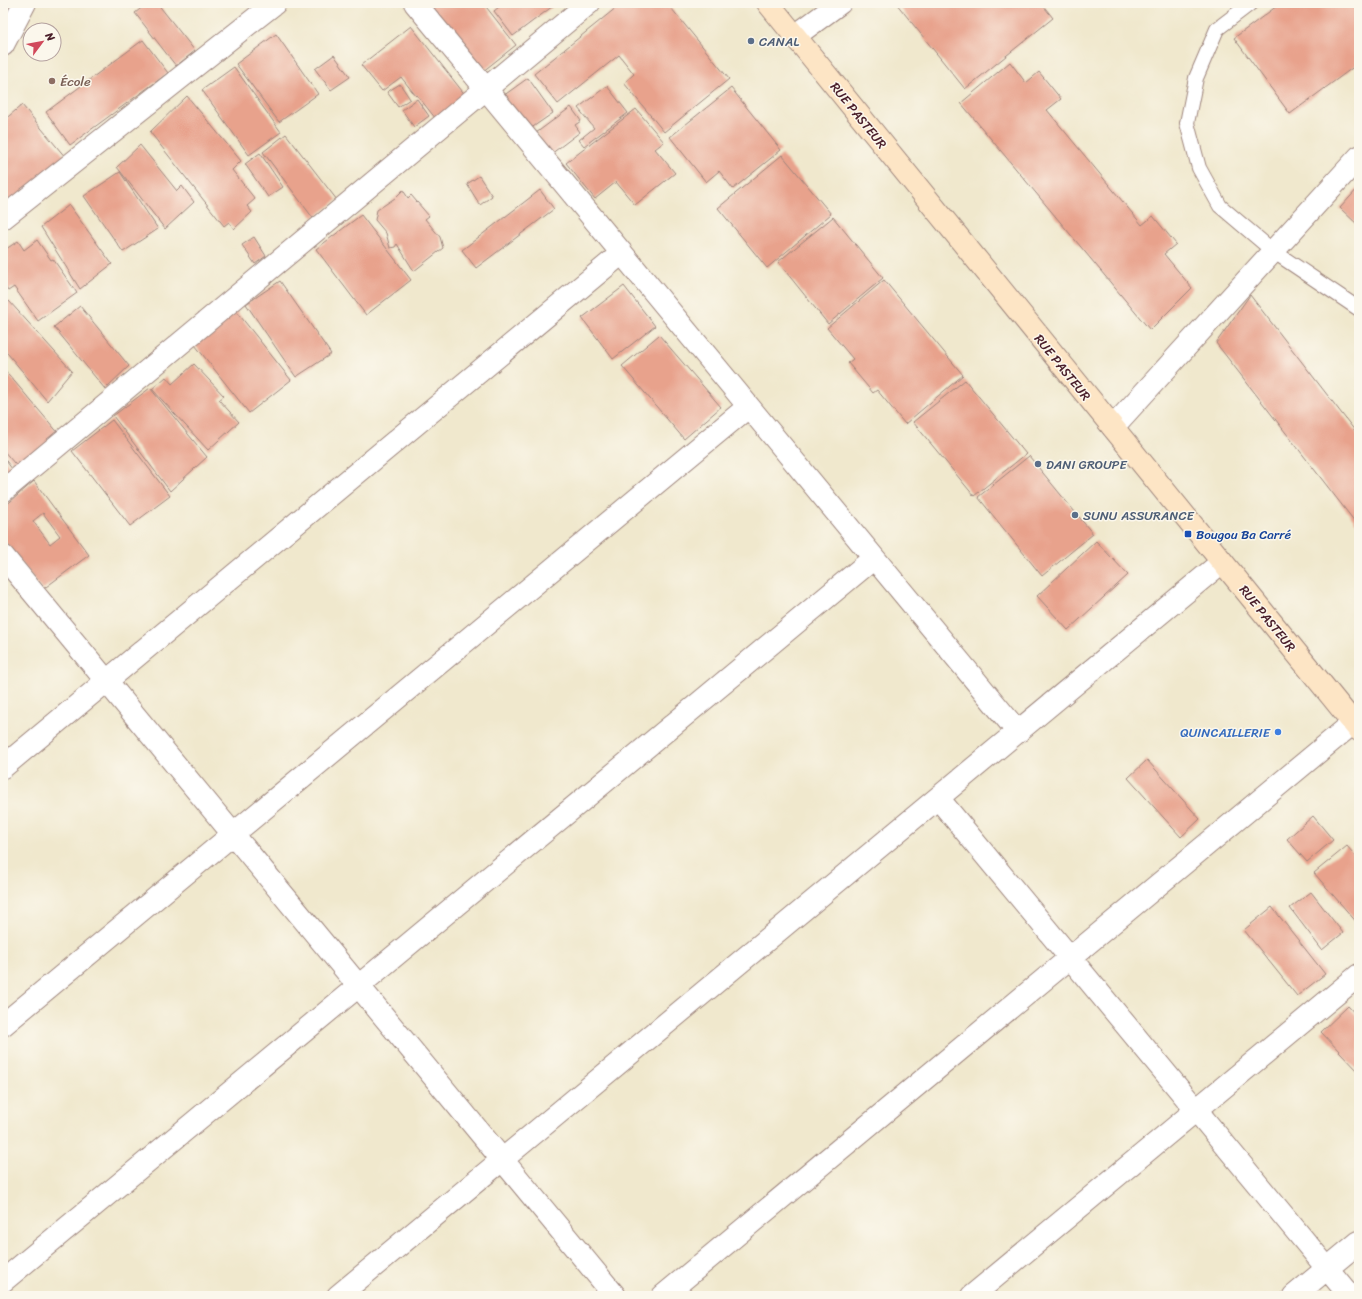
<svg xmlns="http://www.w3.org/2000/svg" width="1362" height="1299" font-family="Sriracha,sans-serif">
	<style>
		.building { fill: #e8a28c; fill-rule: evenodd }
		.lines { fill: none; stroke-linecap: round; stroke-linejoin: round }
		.lane-casing { stroke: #9d847c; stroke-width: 16 }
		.street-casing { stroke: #9d847c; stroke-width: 24 }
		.secondary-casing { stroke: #9d847c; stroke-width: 24 }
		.lane { stroke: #fff; stroke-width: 14 }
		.street { stroke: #fff; stroke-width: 22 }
		.secondary { stroke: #fde5c5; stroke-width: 22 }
		.service-dot { fill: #5c6f8a; stroke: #fbf7ec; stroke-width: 1.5 }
		.education-dot { fill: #8d6e63; stroke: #fbf7ec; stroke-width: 1.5 }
		.transit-dot { fill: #1a4fb4; stroke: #fbf7ec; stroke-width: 1.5 }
		.shop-dot { fill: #3f7fe0; stroke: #fbf7ec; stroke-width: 1.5 }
		.labels { text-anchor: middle; stroke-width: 3; stroke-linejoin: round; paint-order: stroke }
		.service-label { font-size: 13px; fill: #4e5e75; stroke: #fbf7ec; text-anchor: start }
		.education-label { font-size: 13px; fill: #785e54; stroke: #fbf7ec; text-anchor: start }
		.street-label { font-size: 13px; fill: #4a1f2b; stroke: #fbf7ec }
		.transit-label { font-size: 13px; fill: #164399; stroke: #fbf7ec; text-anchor: start }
		.shop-label { font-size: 13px; fill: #366cbe; stroke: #fbf7ec; text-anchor: end }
	</style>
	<rect width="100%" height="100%" fill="#fbf7ec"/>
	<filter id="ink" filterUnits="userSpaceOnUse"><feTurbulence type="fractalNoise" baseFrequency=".025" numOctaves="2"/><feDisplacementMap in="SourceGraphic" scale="8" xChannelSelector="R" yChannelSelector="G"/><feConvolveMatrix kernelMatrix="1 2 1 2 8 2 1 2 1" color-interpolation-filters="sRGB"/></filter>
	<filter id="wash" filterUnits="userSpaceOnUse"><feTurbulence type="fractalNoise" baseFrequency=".012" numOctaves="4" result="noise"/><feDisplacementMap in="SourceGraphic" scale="16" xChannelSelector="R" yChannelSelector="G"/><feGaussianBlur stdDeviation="0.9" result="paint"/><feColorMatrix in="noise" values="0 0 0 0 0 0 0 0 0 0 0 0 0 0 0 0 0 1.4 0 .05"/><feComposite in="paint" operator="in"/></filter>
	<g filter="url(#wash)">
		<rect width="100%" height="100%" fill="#f0e8cd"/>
		<g id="blocks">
			<path class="building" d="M148 3H157L195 51 176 66 135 13Z
				M426 3H483L516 45 482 72Z
				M504 3H551L553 6 513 36 494 11Z
				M622 3H667L729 79 664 132 624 83 634 74 619 55 558 104 534 74Z
				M896 3H1041L1053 18 965 89Z
				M1281 3H1359V63L1290 114 1234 38Z
				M411 26 466 96 436 119 417 95 416 96 401 77 382 91 361 65Z
				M276 34 318 94 279 122 236 64Z
				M143 40 168 73 70 145 46 112Z
				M334 55 350 77 331 90 315 69Z
				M1010 62 1026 83 1039 72 1061 99 1047 110 1142 225 1153 216 1176 244 1164 254 1192 288 1150 330 961 103Z
				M234 67 281 132 249 155 202 90Z
				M528 78 553 113 527 131 503 96Z
				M400 84 410 99 398 107 387 92Z
				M607 86 628 113 584 146 579 140 594 128 578 108Z
				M731 88 781 150 733 189 719 171 706 182 670 137Z
				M187 96 241 161 232 170 255 199 247 206 252 212 234 229 229 222 224 226 150 132Z
				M417 99 429 116 414 127 402 110Z
				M22 105 66 158 3 211V121Z
				M571 107 581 121 575 125 580 132 551 154 536 133Z
				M636 109 664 142 655 149 675 173 635 205 616 182 595 199 566 163Z
				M286 134 337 200 313 218 263 152Z
				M140 145 177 191 182 186 194 202 165 229 117 167Z
				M260 153 283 187 268 197 245 164Z
				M782 155 831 214 767 268 718 208Z
				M120 172 158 229 123 252 84 196Z
				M479 176 492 196 480 205 467 184Z
				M1359 187V226L1340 208Z
				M403 190 408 198 411 195 429 216 425 219 440 237 443 248 414 271 397 244 395 247 390 248 386 233 375 220 377 210 395 198Z
				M540 190 554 209 476 268 462 250Z
				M69 205 112 264 80 289 41 227Z
				M361 215 411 280 366 315 316 249Z
				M833 217 883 278 828 324 778 262Z
				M254 237 266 256 255 264 242 245Z
				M37 240 51 260 53 259 77 293 38 321 14 287 8 291 3 284V251L18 241 24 250Z
				M884 280 963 375 905 424 877 390 873 393 848 363 853 359 827 328Z
				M280 281 331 354 296 377 246 304Z
				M624 286 655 326 613 359 582 318Z
				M1250 295 1359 436V527L1216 343Z
				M9 301 72 371 47 401 3 348V307Z
				M80 306 129 366 105 389 54 327Z
				M233 307 291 380 249 413 191 340Z
				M659 335 721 407 684 439 622 366Z
				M194 364 224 396 219 400 239 422 208 450 152 389 166 377 172 384Z
				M3 368 60 435 20 470 3 450Z
				M965 380 1026 454 974 496 913 422Z
				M150 388 207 457 170 491 113 416Z
				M112 420 170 496 130 526 72 451Z
				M1029 456 1093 534 1042 576 978 497Z
				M3 457 16 474 3 485Z
				M34 481 89 555 42 590 3 539V508ZM43 513 60 536 50 544 33 521Z
				M1096 541 1128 575 1068 630 1037 596Z
				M1147 760 1200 819 1181 837 1128 778Z
				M1313 816 1333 840 1307 862 1287 839Z
				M1347 846 1359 860V925L1314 873Z
				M1311 892 1343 933 1322 950 1290 908Z
				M1272 907 1325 974 1297 996 1244 930Z
				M1348 1006 1359 1018V1072L1321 1032Z"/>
		</g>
	</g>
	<g filter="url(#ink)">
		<use href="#blocks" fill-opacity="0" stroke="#9d847c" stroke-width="1"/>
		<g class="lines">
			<g class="lane-casing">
				<path id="lane" d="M1251 3 1217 29 1196 78 1187 123 1199 168 1220 206 1273 251 1359 309"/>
			</g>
			<g class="street-casing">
				<path id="street" d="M415 3 1018 732
					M795 36 840 3
					M3 45 25 3
					M3 218 275 3
					M1113 427 1359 157
					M3 491 589 3
					M3 556 615 1296
					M3 767 622 253
					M938 798 1350 1296
					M3 1025 748 407
					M3 1281 874 558
					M338 1296 1222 562
					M663 1296 1353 723
					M972 1296 1359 975
					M1294 1296 1359 1242"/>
			</g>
			<g class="secondary-casing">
				<path id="secondary" d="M768 3 1359 730"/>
			</g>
			<use href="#lane" class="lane"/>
			<use href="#street" class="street"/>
			<use href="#secondary" class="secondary"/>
		</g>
	</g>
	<g class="service-dot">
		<circle cx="751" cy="41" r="4"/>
		<circle cx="1038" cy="464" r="4"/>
		<circle cx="1075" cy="515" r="4"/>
	</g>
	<circle class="education-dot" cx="52" cy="81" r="4"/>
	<rect class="transit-dot" x="1184" y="530" width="8" height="8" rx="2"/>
	<circle class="shop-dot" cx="1278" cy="732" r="4"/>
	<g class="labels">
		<g class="service-label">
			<text x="759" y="46">CANAL</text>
			<text x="1046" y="469">DANI GROUPE</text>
			<text x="1083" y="520">SUNU ASSURANCE</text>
		</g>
		<g class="education-label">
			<text x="60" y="86">École</text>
		</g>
		<g class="street-label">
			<text transform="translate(859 115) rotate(51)" y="5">RUE PASTEUR</text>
			<text transform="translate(1063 367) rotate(51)" y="5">RUE PASTEUR</text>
			<text transform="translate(1268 618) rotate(51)" y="5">RUE PASTEUR</text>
		</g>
		<g class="transit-label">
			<text x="1196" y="539">Bougou Ba Carré</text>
		</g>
		<g class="shop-label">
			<text x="1270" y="737">QUINCAILLERIE</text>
		</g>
	</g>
	<rect width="1362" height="1299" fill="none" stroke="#fbf7ec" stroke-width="16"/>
	<g transform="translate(42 42) rotate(58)"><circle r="19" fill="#fbf7ec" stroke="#b4a19f"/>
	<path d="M0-3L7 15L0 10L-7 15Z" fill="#d1495b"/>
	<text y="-6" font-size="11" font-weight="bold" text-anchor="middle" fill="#4a1f2b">N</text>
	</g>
</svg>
